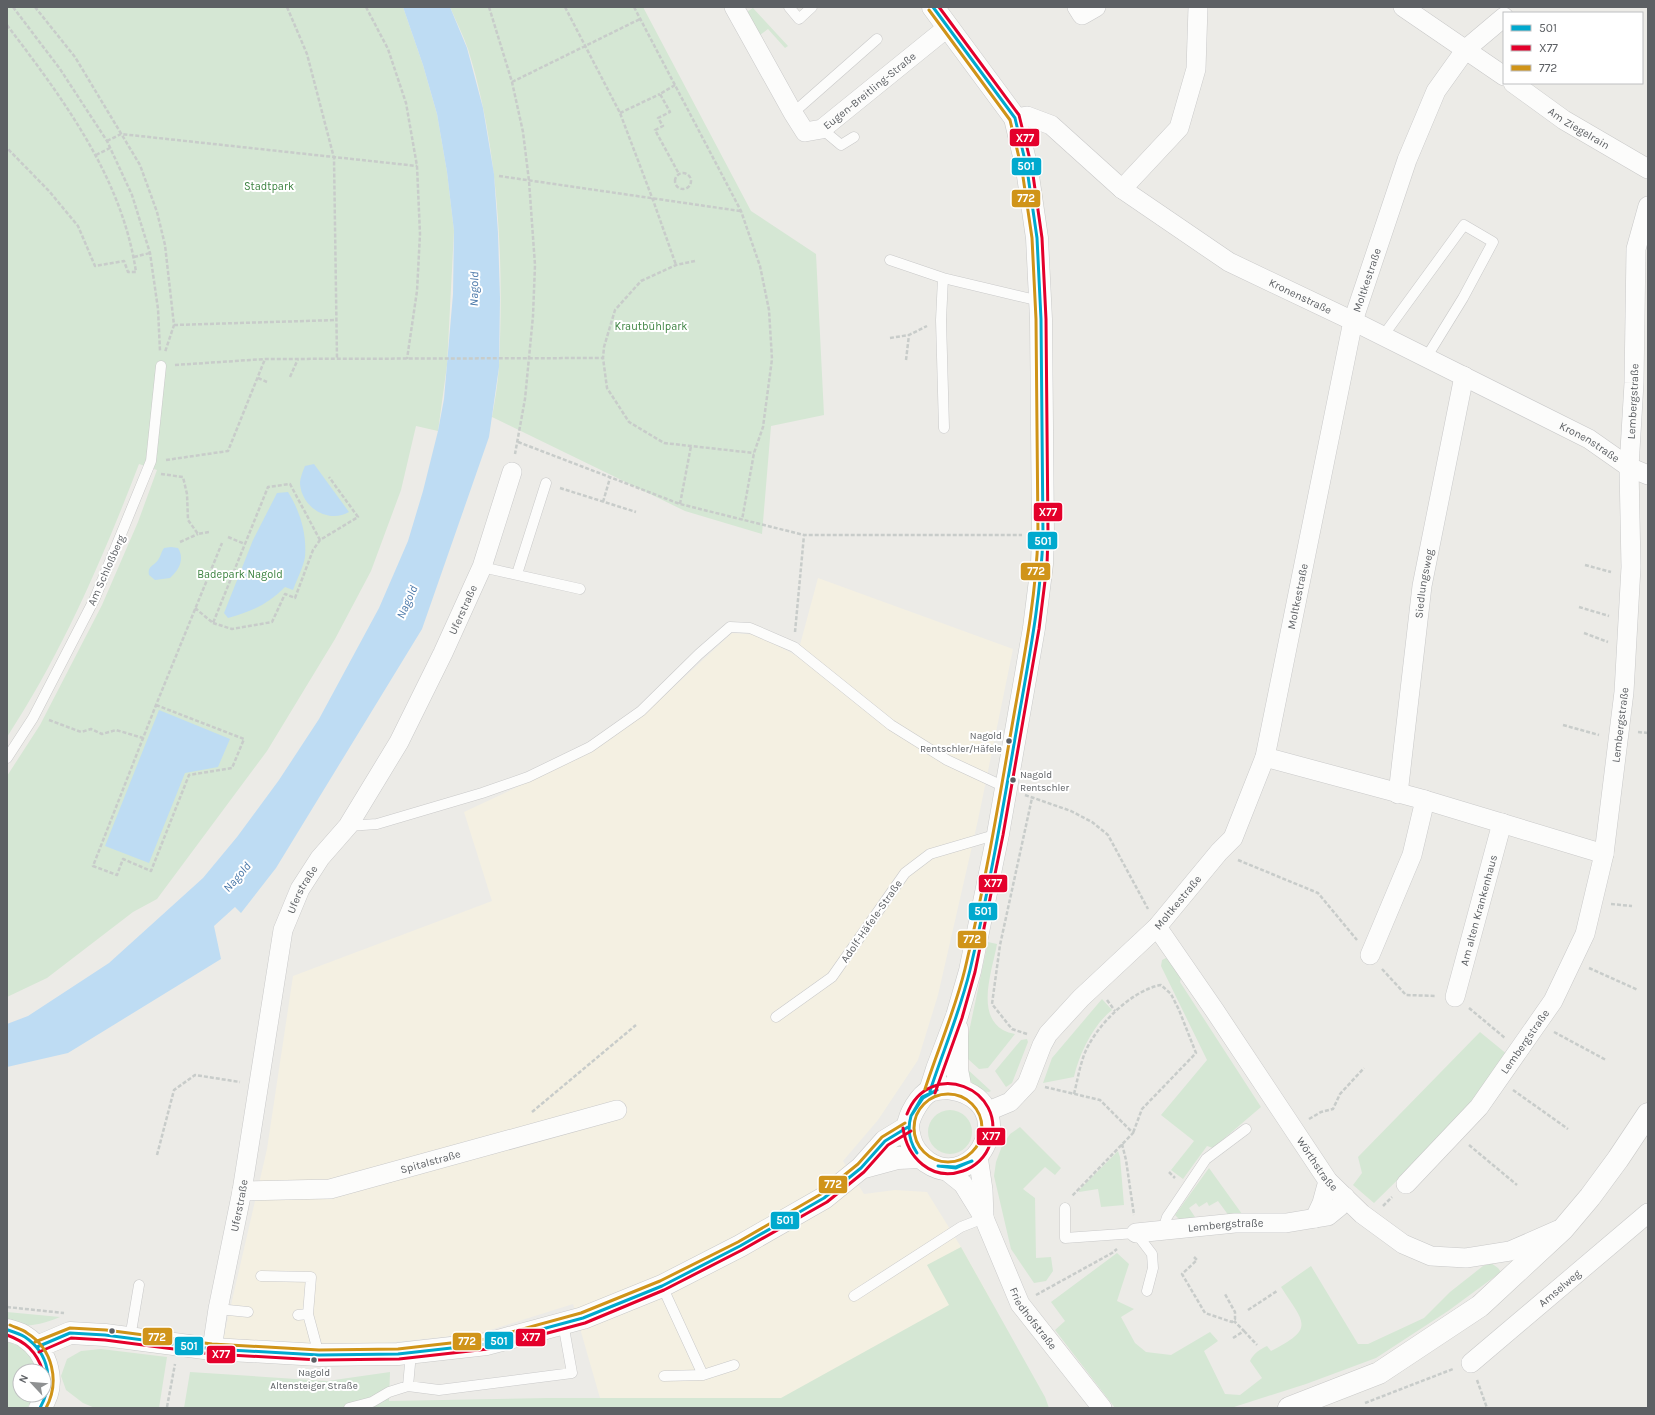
<svg xmlns="http://www.w3.org/2000/svg" width="1655" height="1415" font-family="Karla,sans-serif">
	<style>
		.commercial { fill: #f4f0e2 }
		.green { fill: #d5e7d4 }
		.water { fill: #bedcf3 }
		.lines { fill: none; stroke-linecap: round; stroke-linejoin: round }
		.lane-casing { stroke: #c9c9c9; stroke-width: 11 }
		.street-casing { stroke: #c9c9c9; stroke-width: 20 }
		.secondary-casing { stroke: #c9c9c8; stroke-width: 23 }
		.path { stroke: #c8ccca; stroke-width: 2.5; stroke-dasharray: 4 2; stroke-linecap: butt }
		.lane { stroke: #fcfcfb; stroke-width: 10 }
		.street { stroke: #fcfcfb; stroke-width: 19 }
		.secondary { stroke: #fcfcfb; stroke-width: 22 }
		.bus-1-casing { stroke: #fff; stroke-width: 6 }
		.bus-2-casing { stroke: #fff; stroke-width: 6 }
		.bus-3-casing { stroke: #fff; stroke-width: 6 }
		.bus-1 { stroke: #00a9ce; stroke-width: 3 }
		.bus-2 { stroke: #e4002b; stroke-width: 3 }
		.bus-3 { stroke: #d09419; stroke-width: 3 }
		.bus-dot { fill: #5d6064; stroke: #fff; stroke-width: 1.5 }
		.labels { text-anchor: middle; stroke-width: 4; stroke-linejoin: round; paint-order: stroke }
		.bus-label { font-size: 10px; fill: #5d6064; stroke: #fff; text-anchor: end }
		.street-label { font-size: 11px; fill: #5d6064; stroke: #fff }
		.park-label { font-size: 11px; fill: #3d8341; stroke: #fff }
		.water-label { font-size: 12px; font-style: italic; fill: #4977a8; stroke: #fff }
		.line-badge { stroke: #fff; stroke-width: 1.5 }
		.badge-label { font-size: 11px; text-anchor: middle; font-weight: bold; fill: #fff }
	</style>
	<rect width="100%" height="100%" fill="#ecebe7"/>
	<path class="commercial" d="M818 578 1013 649 978 820 938 995 918 1060 878 1120 843 1161 864 1194 895 1190 927 1192 961 1247 992 1302 784 1398H600L573 1304 481 1333 385 1343 222 1344 267 1149 293 976 492 901 464 812 564 765 640 718 732 633 758 635 797 656Z"/>
	<path class="green" d="M7 7H403L423 65 437 114 447 172 454 231 447 365 438 431 416 426 401 490 371 571 335 639 267 751 157 899 133 912 47 978 7 997V776L40 725 102 605 138 522 157 470 139 464C103 558 62 653 7 737Z
		M450 7H643L751 211 816 254 824 415 771 426 762 534 685 511 492 417C495 400 498 383 499 365 504 261 499 149 468 49 463 35 456 21 450 7Z
		M753 8 788 46 785 48 768 29 756 38 742 15Z
		M988 942 997 944C993 968 975 1014 1003 1030 1006 1032 1011 1033 1015 1034L988 1068 979 1069 968 1059 967 1041Z
		M1166 958 1183 970 1180 982 1261 1107 1213 1148 1207 1146 1183 1179 1171 1170 1194 1141 1161 1115 1207 1060 1161 966 1162 960Z
		M1102 999 1112 1010C1093 1025 1079 1054 1074 1077L1043 1083 1052 1058Z
		M1480 1032 1508 1055 1476 1103 1374 1203 1353 1185 1362 1173 1358 1157Z
		M1027 1039 1028 1042 1012 1083 1006 1087 995 1071 1021 1040Z
		M966 1068 991 1091 989 1092 978 1091 970 1080Z
		M928 1132a22 22 0 1 1 44 0a22 22 0 1 1-44 0Z
		M1020 1127 1061 1168 1055 1175 1045 1167 1023 1189 1035 1198 1036 1258 1051 1257 1053 1271 1046 1281 1034 1283 1011 1249 994 1176 996 1162 1002 1146 1010 1134Z
		M1118 1151 1120 1157 1124 1205 1101 1207 1098 1189 1079 1192V1190Z
		M1209 1168 1242 1214 1229 1216 1218 1201 1209 1206 1207 1202 1199 1207 1196 1203 1189 1208 1197 1220 1182 1222 1175 1215Z
		M961 1247 1045 1397 1049 1408H184L190 1372 327 1381 390 1372 389 1401 548 1398H781L949 1305 927 1265Z
		M1117 1253 1129 1264 1117 1301 1134 1309 1121 1317 1135 1343 1146 1352 1171 1355 1210 1332 1218 1341 1204 1351 1225 1394 1240 1395 1262 1378 1250 1361C1253 1354 1260 1349 1267 1346L1271 1351C1316 1328 1304 1323 1281 1287L1311 1266 1358 1344H1368L1424 1318 1450 1292 1483 1266 1491 1263 1498 1268 1501 1272 1448 1311 1376 1358 1306 1384 1234 1407 1115 1408 1055 1330 1065 1321 1051 1302Z
		M7 1312 60 1317C40 1325 29 1327 7 1325Z
		M7 1342C21 1345 35 1356 37 1371H20V1395H36L27 1408H7Z
		M101 1349 167 1357 159 1408H95L83 1403 66 1390 61 1376 67 1359 81 1351Z"/>
	<path class="water" d="M403 7H450L467 48 483 108 494 174 498 233 500 298 499 367 489 437 422 629 276 868 241 913 235 907 214 926 221 959 68 1053 7 1067V1024L28 1016 109 963 203 878 237 837 279 780 319 719 379 608 408 541 423 491 438 431 444 399 453 294 454 231 447 172 437 114 423 65Z
		M314 464 349 512C329 524 302 508 300 484 300 478 303 471 305 466Z
		M288 492C300 511 307 534 305 557 303 568 297 579 293 590L285 587C267 605 252 611 228 618L224 613 253 540 277 493Z
		M171 547 178 548C185 559 179 570 170 578L155 580 149 575C147 566 154 566 158 560 161 556 161 552 164 548Z
		M159 710 230 739 218 767 185 773 149 863 105 846Z"/>
	<g class="lines">
		<g class="lane-casing">
			<path id="lane" d="M789 7 799 19 812 7
				M793 113 877 39
				M822 129 841 145 854 137
				M890 260 943 278
				M1383 336 1464 225 1493 242 1463 298 1426 358
				M944 428 941 320 943 278 1040 301
				M482 567 580 589
				M517 574 546 483
				M7 758 33 718 95 598 151 461 161 366
				M348 826 377 824 482 793 528 777 590 747 641 711 699 654 730 627 750 628 794 647 891 725 947 760 1007 788
				M776 1017 832 977 905 873 930 854 998 834
				M1065 1208V1238L1136 1233 1152 1254 1153 1268 1147 1291
				M1163 1230 1167 1217 1206 1159 1246 1129
				M261 1276 311 1277 308 1314
				M662 1286 703 1375
				M854 1296 961 1227 984 1218
				M218 1309 248 1312
				M298 1315 308 1314 319 1355
				M130 1338 139 1285
				M411 1353 408 1386 439 1390 572 1373 563 1323
				M664 1376 703 1375 734 1365
				M349 1408 372 1402 389 1392 408 1386"/>
		</g>
		<g class="street-casing">
			<g id="street">
				<path id="s1" d="M734 7 793 113 805 132 822 129 948 27"/>
				<path d="M1077 7 1082 15 1096 7"/>
				<path d="M1403 7 1504 76"/>
				<path id="s2" d="M1513 83 1564 120 1648 169"/>
				<path id="s3" d="M1015 118 1027 116 1051 125 1122 189 1229 262 1353 321 1589 439 1629 467 1648 475"/>
				<path d="M1122 189 1179 128 1196 69 1198 7"/>
				<path d="M1265 757 1425 800 1604 854"/>
				<path id="s4" d="M1398 794 1422 586 1464 376"/>
				<path id="s5" d="M1157 927 1215 1011 1328 1181 1362 1214 1403 1244 1431 1256 1466 1258 1510 1251 1558 1230"/>
				<path d="M1370 955 1412 855 1425 800"/>
				<path id="s6" d="M1455 997 1502 823"/>
				<path id="s7" d="M986 1112 1010 1102 1027 1084 1042 1045 1048 1034 1081 998 1157 927 1219 852 1233 838 1265 757 1353 321 1407 160 1436 91 1466 49 1504 17"/>
				<path d="M978 1156 983 1190 984 1217"/>
				<path id="s8" d="M943 1168 963 1184 984 1218 1020 1304 1102 1408"/>
				<path id="s9" d="M1406 1184 1479 1107 1553 1001 1585 934 1604 854 1624 692 1631 567 1629 467 1634 383 1636 249 1648 206"/>
				<path id="s10" d="M242 1191 330 1189 617 1110"/>
				<path d="M1315 1218 1322 1203 1328 1181"/>
				<path id="s11" d="M1136 1233 1235 1223H1286L1328 1216 1339 1207 1345 1197"/>
				<path id="s12" d="M212 1349 218 1309 242 1191 283 930 300 889 320 858 348 826 399 742 443 653 482 567 512 472"/>
				<path id="s13" d="M1471 1363 1648 1213"/>
			</g>
		</g>
		<g class="secondary-casing">
			<path id="secondary" d="M957 1029V1070L961 1090
				M948 1088C1026 1099 977 1196 927 1162 919 1156 912 1148 910 1138 909 1134 908 1130 908 1126 909 1115 920 1096 930 1091 935 1088 943 1089 948 1088Z
				M930 1091 937 1069 957 1016 970 971 998 834 1034 628 1042 564 1043 535 1041 319 1037 238 1027 169 1015 118 933 7
				M861 1168 898 1158 920 1157
				M7 1330C13 1332 20 1333 25 1337 48 1352 57 1384 40 1408
				M37 1347 70 1333 105 1335 212 1349 319 1355 398 1354 487 1344 583 1318 662 1286 740 1246 824 1198 861 1168 885 1141 908 1127
				M1289 1408 1379 1373 1480 1306 1563 1229 1590 1197 1618 1159 1648 1114"/>
		</g>
		<path class="path" d="M13 7 60 69 107 141 132 195 150 253 158 309 160 351
			M35 7 75 57 140 165 157 212 165 245 174 325 165 352
			M287 7 307 54 334 158 337 359
			M366 7 388 49 406 103 417 166 420 234 417 291 407 359
			M489 7 512 82 523 132 529 181 535 265 533 316 525 399 515 454
			M565 7 620 113 653 200 676 265
			M634 7 741 211 760 266 769 310 772 359 763 427 754 453 742 520
			M7 25C63 99 122 177 136 272H128L124 261 95 266 78 226 49 191 7 148
			M512 82 640 19
			M675 85 660 94 670 112 658 118 663 126 655 130 679 174
			M620 113 660 94
			M107 141 121 134 417 166
			M96 155 110 148
			M675 181a8 8 0 1 1 16 0a8 8 0 1 1-16 0Z
			M499 176 740 211
			M134 257 150 253
			M695 261 676 265 641 281 615 310 604 347 603 358 607 388 629 422 664 443 754 453
			M174 325 337 320
			M890 338 909 335
			M906 360 909 335 927 326
			M175 365 265 359 603 358
			M290 377 298 359
			M258 378 267 382
			M518 442 680 504 804 535H1022
			M166 460 228 451 265 359
			M161 474 183 477 187 494 188 520 198 534 209 532
			M560 488 636 512
			M603 502 610 478
			M680 504 691 446
			M228 537 245 544
			M180 542 198 534
			M1585 565 1611 572
			M1579 607 1609 616
			M195 608 213 623 268 487 290 484 320 540
			M213 623 232 629 272 622 285 594 295 598 313 550 320 540 358 517 329 477
			M795 632 804 535
			M1584 633 1608 642
			M156 705 244 739 232 768 189 775 151 871 123 859 117 875 93 866 156 705 222 543
			M49 720 81 732 91 729 102 734 116 730 143 738
			M1563 725 1599 735
			M1638 732 1648 733
			M1025 795 1071 811 1092 822 1108 835 1148 909
			M1238 860 1318 893 1357 940
			M1611 904 1632 906
			M1589 968 1638 990
			M1382 969 1406 995 1436 996
			M1107 1000 1115 1011
			M1469 1008 1505 1038
			M1554 1032 1606 1060
			M1027 1034 1012 1029 992 1004 1000 945 1032 798
			M1045 1087 1100 1100 1133 1133 1072 1196
			M1513 1090 1568 1129
			M1074 1094C1077 1082 1079 1070 1083 1058 1092 1029 1131 990 1161 985L1171 994 1179 1010 1196 1053 1142 1109 1133 1133
			M532 1112 636 1025
			M1309 1119 1321 1112 1333 1109 1340 1094 1364 1068
			M1122 1144 1126 1160 1134 1215
			M1469 1145 1517 1185
			M157 1155 174 1090 195 1075 240 1082
			M1169 1172 1175 1178
			M1383 1206 1392 1197
			M1194 1257 1197 1260 1182 1274 1205 1313 1232 1322 1235 1319V1312L1225 1294
			M1036 1295 1112 1253 1117 1249
			M7 1307 64 1313
			M1248 1310 1277 1291
			M1244 1331 1257 1345
			M1233 1338 1244 1331 1234 1321
			M1477 1380 1487 1408
			M1365 1403 1453 1369
			M167 1407 175 1364"/>
		<use href="#lane" class="lane"/>
		<use href="#street" class="street"/>
		<use href="#secondary" class="secondary"/>
		<g class="bus-1-casing">
			<path id="bus-1" d="M930 1091C943 1051 960 1012 970 970 989 890 1003 808 1017 727 1028 663 1041 600 1043 535L1041 319 1037 238 1027 169 1015 118 933 7
				M911 1116C907 1130 909 1141 917 1153
				M911 1116 922 1097 937 1090
				M911 1116 923 1098 937 1090
				M938 1166 956 1167 972 1161
				M938 1166 956 1168 972 1161
				M8 1330C14 1332 20 1334 25 1337 50 1354 54 1383 40 1408
				M37 1347 70 1333 105 1335 212 1349 319 1355 398 1354 487 1344 583 1318 662 1286 740 1246 824 1198 861 1168 885 1141 908 1127"/>
		</g>
		<g class="bus-2-casing">
			<path id="bus-2" d="M935 1093 962 1018 975 972 1003 835 1039 629 1047 565 1048 535 1046 319 1042 238 1032 168 1019 115 939 7
				M903 1128C907 1157 931 1182 963 1171 975 1167 986 1157 990 1144 1009 1088 929 1057 907 1114
				M7 1335C26 1342 36 1351 43 1371
				M39 1352 71 1338 105 1340 212 1354 319 1360 399 1359 488 1349 585 1323 664 1290 742 1250 827 1202 864 1172 888 1145 911 1131"/>
		</g>
		<g class="bus-3-casing">
			<path id="bus-3" d="M925 1089C938 1049 955 1010 965 969 984 889 998 807 1012 726 1023 663 1036 599 1038 535L1036 319 1032 238 1022 170 1010 120 929 10
				M914 1128a34 34 0 1 1 68 0a34 34 0 1 1-68 0Z
				M10 1325C16 1328 22 1329 27 1333 53 1349 60 1382 46 1408
				M35 1342 70 1328 106 1330 212 1344 319 1350 398 1349 486 1339 581 1313 660 1281 738 1242 821 1194 858 1164 882 1137 905 1123"/>
		</g>
		<use href="#bus-1" class="bus-1"/>
		<use href="#bus-2" class="bus-2"/>
		<use href="#bus-3" class="bus-3"/>
	</g>
	<g class="bus-dot">
		<circle cx="1009" cy="741" r="3.5"/>
		<circle cx="1013" cy="780" r="3.5"/>
		<circle cx="112" cy="1331" r="3.5"/>
		<circle cx="314" cy="1360" r="3.5"/>
	</g>
	<g class="labels">
		<g class="bus-label">
			<text x="1002" y="739">Nagold<tspan x="1002" dy="13">Rentschler/Häfele</tspan></text>
			<text x="1020" y="778" text-anchor="start">Nagold<tspan x="1020" dy="13">Rentschler</tspan></text>
			<text x="314" y="1376" text-anchor="middle">Nagold<tspan x="314" dy="13">Altensteiger Straße</tspan></text>
		</g>
		<g class="street-label">
			<text dy="4" stroke="none"><textPath href="#s1" startOffset="222">Eugen-Breitling-Straße</textPath></text>
			<text dy="4" stroke="none"><textPath href="#s2" startOffset="80">Am Ziegelrain</textPath></text>
			<text dy="4" stroke="none"><textPath href="#s7" startOffset="950">Moltkestraße</textPath></text>
			<text dy="4" stroke="none"><textPath href="#s3" startOffset="342">Kronenstraße</textPath></text>
			<text dy="4" stroke="none"><textPath href="#s9" startOffset="846">Lembergstraße</textPath></text>
			<text dy="4" stroke="none"><textPath href="#s3" startOffset="666">Kronenstraße</textPath></text>
			<text transform="translate(106 570) rotate(-66)" y="4">Am Schloßberg</text>
			<text dy="4" stroke="none"><textPath href="#s4" startOffset="212">Siedlungsweg</textPath></text>
			<text dy="4" stroke="none"><textPath href="#s7" startOffset="626">Moltkestraße</textPath></text>
			<text dy="4" stroke="none"><textPath href="#s12" startOffset="794">Uferstraße</textPath></text>
			<text dy="4" stroke="none"><textPath href="#s9" startOffset="522">Lembergstraße</textPath></text>
			<text dy="4" stroke="none"><textPath href="#s12" startOffset="470">Uferstraße</textPath></text>
			<text dy="4" stroke="none"><textPath href="#s7" startOffset="290">Moltkestraße</textPath></text>
			<text dy="4" stroke="none"><textPath href="#s6" startOffset="90">Am alten Krankenhaus</textPath></text>
			<text transform="translate(871 921) rotate(-55)" y="4">Adolf-Häfele-Straße</text>
			<text dy="4" stroke="none"><textPath href="#s9" startOffset="186">Lembergstraße</textPath></text>
			<text dy="4" stroke="none"><textPath href="#s10" startOffset="192">Spitalstraße</textPath></text>
			<text dy="4" stroke="none"><textPath href="#s5" startOffset="286">Wörthstraße</textPath></text>
			<text dy="4" stroke="none"><textPath href="#s12" startOffset="146">Uferstraße</textPath></text>
			<text dy="4" stroke="none"><textPath href="#s11" startOffset="90">Lembergstraße</textPath></text>
			<text dy="4" stroke="none"><textPath href="#s13" startOffset="116">Amselweg</textPath></text>
			<text dy="4" stroke="none"><textPath href="#s8" startOffset="178">Friedhofstraße</textPath></text>
		</g>
		<g class="park-label">
			<text x="269" y="190">Stadtpark</text>
			<text x="651" y="330">Krautbühlpark</text>
			<text x="240" y="578">Badepark Nagold</text>
		</g>
		<g class="water-label">
			<text transform="translate(474 289) rotate(-89)" y="4">Nagold</text>
			<text transform="translate(407 602) rotate(-66)" y="4">Nagold</text>
			<text transform="translate(237 877) rotate(-49)" y="4">Nagold</text>
		</g>
	</g>
	<g class="line-badge">
		<rect x="1009" y="128" width="31" height="19" rx="4" fill="#e4002b"/>
		<rect x="1011" y="157" width="31" height="19" rx="4" fill="#00a9ce"/>
		<rect x="1011" y="189" width="30" height="19" rx="4" fill="#d09419"/>
		<rect x="1033" y="502" width="30" height="20" rx="4" fill="#e4002b"/>
		<rect x="1027" y="531" width="31" height="19" rx="4" fill="#00a9ce"/>
		<rect x="1020" y="562" width="31" height="19" rx="4" fill="#d09419"/>
		<rect x="978" y="874" width="30" height="19" rx="4" fill="#e4002b"/>
		<rect x="968" y="902" width="30" height="19" rx="4" fill="#00a9ce"/>
		<rect x="957" y="930" width="30" height="19" rx="4" fill="#d09419"/>
		<rect x="976" y="1127" width="30" height="19" rx="4" fill="#e4002b"/>
		<rect x="818" y="1175" width="30" height="19" rx="4" fill="#d09419"/>
		<rect x="770" y="1211" width="30" height="19" rx="4" fill="#00a9ce"/>
		<rect x="142" y="1327" width="31" height="19" rx="4" fill="#d09419"/>
		<rect x="515" y="1328" width="31" height="19" rx="4" fill="#e4002b"/>
		<rect x="484" y="1331" width="30" height="19" rx="4" fill="#00a9ce"/>
		<rect x="452" y="1332" width="30" height="19" rx="4" fill="#d09419"/>
		<rect x="174" y="1336" width="30" height="20" rx="4" fill="#00a9ce"/>
		<rect x="206" y="1345" width="30" height="19" rx="4" fill="#e4002b"/>
	</g>
	<g class="badge-label">
		<text x="1025" y="142">X77</text>
		<text x="1026" y="170">501</text>
		<text x="1026" y="202">772</text>
		<text x="1048" y="516">X77</text>
		<text x="1043" y="545">501</text>
		<text x="1036" y="575">772</text>
		<text x="993" y="887">X77</text>
		<text x="983" y="915">501</text>
		<text x="972" y="943">772</text>
		<text x="991" y="1140">X77</text>
		<text x="833" y="1188">772</text>
		<text x="785" y="1224">501</text>
		<text x="157" y="1341">772</text>
		<text x="531" y="1341">X77</text>
		<text x="499" y="1345">501</text>
		<text x="467" y="1345">772</text>
		<text x="189" y="1350">501</text>
		<text x="221" y="1358">X77</text>
	</g>
	<rect width="1655" height="1415" fill="none" stroke="#5d6064" stroke-width="16"/>
	<rect x="1503" y="12" width="140" height="72" fill="#ffffff" stroke="#bebfc1"/>
	<rect x="1511" y="25" width="20" height="6" fill="#00a9ce" stroke="#bebfc1"/>
	<text x="1539" y="32" font-size="12" fill="#5d6064">501</text>
	<rect x="1511" y="45" width="20" height="6" fill="#e4002b" stroke="#bebfc1"/>
	<text x="1539" y="52" font-size="12" fill="#5d6064">X77</text>
	<rect x="1511" y="65" width="20" height="6" fill="#d09419" stroke="#bebfc1"/>
	<text x="1539" y="72" font-size="12" fill="#5d6064">772</text>
	<g transform="translate(32 1383) rotate(296)"><circle r="19" fill="#ffffff" stroke="#bebfc1"/>
	<path d="M0-3L7 15L0 10L-7 15Z" fill="#8f9192"/>
	<text y="-6" font-size="11" font-weight="bold" text-anchor="middle" fill="#5d6064">N</text>
	</g>
</svg>
